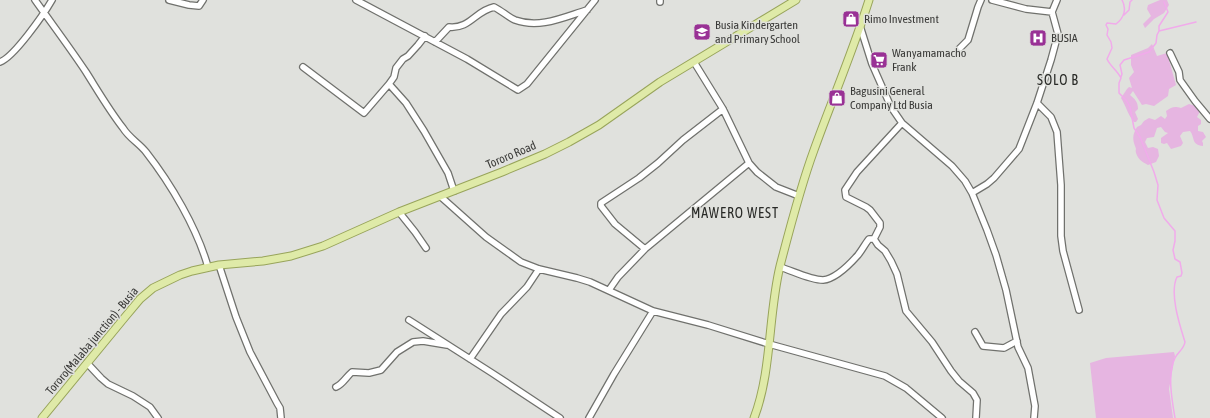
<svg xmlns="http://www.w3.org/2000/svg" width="1210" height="418" font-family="'Asap Condensed',sans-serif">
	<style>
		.green { fill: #e6b5e1 }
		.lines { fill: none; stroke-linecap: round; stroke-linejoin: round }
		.stream { stroke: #f1abeb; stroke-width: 1.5 }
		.minor-casing { stroke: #70716d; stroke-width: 8 }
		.major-casing { stroke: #98a45b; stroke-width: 9 }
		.minor { stroke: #fff; stroke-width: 5.5 }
		.major { stroke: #dfeaa8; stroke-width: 7 }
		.labels { text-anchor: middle; stroke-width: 3; stroke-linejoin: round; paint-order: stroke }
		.poi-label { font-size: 12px; fill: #3b3b39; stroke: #e0e1dd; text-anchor: start }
		.street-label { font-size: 12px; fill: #3b3b39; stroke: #e0e1dd }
		.quarter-label { font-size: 14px; letter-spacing: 1px; fill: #292a27; stroke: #e0e1dd }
	</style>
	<rect width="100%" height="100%" fill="#e0e1dd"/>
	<path class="green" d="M1160 0H1167L1169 5 1164 13 1154 19 1145 28 1143 24 1151 16 1147 9 1148 5Z
		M1152 44 1157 56 1167 53 1176 85 1169 89 1168 96 1154 106 1146 104 1142 105 1133 91 1130 95C1135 99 1138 102 1138 109L1135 112 1138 119 1136 122H1134C1128 115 1126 106 1121 98L1127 89 1129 87 1132 88 1129 78 1134 72 1131 65V55L1148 48Z
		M1189 104 1196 106 1200 111 1197 117 1201 120V124L1198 126V131L1203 132 1206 137 1202 141 1203 143V146C1191 145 1195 137 1190 131L1183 132 1180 136 1183 143 1181 146 1171 149 1167 143 1164 144 1161 143V138L1168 133 1165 132 1161 127 1157 128 1154 137 1147 138 1145 142 1148 148 1153 147 1158 149 1159 156 1156 162 1148 165C1142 162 1138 159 1136 153 1135 148 1137 151 1135 146 1132 138 1133 134 1137 127L1141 125 1144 121 1149 118 1155 120 1161 116 1165 119 1167 116 1166 111C1172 107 1174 106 1181 108Z
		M1174 352 1175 356 1169 389 1173 418H1096L1090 363 1106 358Z"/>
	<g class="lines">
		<path class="stream" d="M1122 0C1127 9 1124 18 1116 24L1107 23 1106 25 1108 29 1107 35 1111 42 1112 48 1107 59C1110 66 1117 70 1121 78L1119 83V93L1126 100 1130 107 1134 128 1140 137 1154 172 1158 185 1157 200 1164 218 1175 231V241L1173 250 1175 259 1180 262 1182 273 1181 276 1177 277C1169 293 1180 326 1185 342 1184 349 1178 352 1175 358 1167 373 1172 401 1175 418
			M1124 15 1129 10 1130 2 1132 0
			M1159 31 1196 22
			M1121 77 1122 74 1120 65 1124 60 1149 52 1156 43 1157 35 1159 31V26L1168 12 1164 2"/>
		<g class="minor-casing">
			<path id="minor" d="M35 0C52 24 70 48 86 72 98 91 109 110 123 128 129 138 139 143 146 152 171 184 197 228 208 267
				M169 0 189 5 199 6 203 0
				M356 0 467 59 518 90 527 84 595 0
				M992 0 1026 9 1052 12 1057 0
				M660 2V0
				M860 26 872 64 891 107 902 123 952 166 965 181 972 193 987 230 996 255 1006 290 1018 347 1028 368 1035 406 1034 418
				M425 36 418 45 408 56 403 59 396 68 394 77 389 84 406 103 424 131 448 173 454 191
				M435 42 449 27C470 29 475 11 494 7 502 11 508 17 515 20 540 29 564 17 587 10
				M959 49 968 40 978 7 981 0
				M1170 53 1179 72 1180 80 1195 101 1210 119
				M0 62C14 57 44 14 52 0
				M303 67 364 113 389 84
				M1037 103 1051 117 1057 132 1061 185V236L1063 251 1079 310
				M749 163 757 172 776 187 799 196
				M972 193 987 184 994 178 1019 149 1037 103 1051 60 1058 34 1052 12
				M440 196 486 237 521 262 539 269 577 278 590 282 653 311 708 325 769 344 885 376 906 388 942 418
				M399 212 415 232 426 248
				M874 239 880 227V223L870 210 866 207 846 197 845 190 857 172 902 123
				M645 249 615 224 601 206V203L639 178 658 163 683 140 723 109
				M219 265 236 317 250 352 277 403 280 408 281 418
				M780 267C793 271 810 280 823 280 836 279 850 264 858 255 862 250 865 244 869 239H874L878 245 885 251 891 261 897 274 906 311 932 342 951 371 959 381 973 393 977 400 976 418
				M609 290 618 277 645 249 749 163 723 109 694 62
				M409 320 492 373 560 418
				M975 332 983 346 1004 348 1017 341
				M470 359 501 314 527 287 539 269
				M87 363 101 378 108 384 133 396 150 407 158 418
				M336 387C343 384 346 377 352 372L369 373 381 370 397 352 413 342 423 341 447 345
				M589 418 614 374 653 311"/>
		</g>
		<g class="major-casing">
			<path id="major" d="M42 418 125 317 140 299 153 288 180 275 192 271 219 265 263 261 291 256 323 246 399 212 502 172 545 154 569 142 599 125 660 82 796 0
				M754 418C772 371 768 316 780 266 790 228 800 188 814 150 832 100 853 51 869 0"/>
		</g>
		<use href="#minor" class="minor"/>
		<use href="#major" class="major"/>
	</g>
	<defs>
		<g id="shop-square" transform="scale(0.9)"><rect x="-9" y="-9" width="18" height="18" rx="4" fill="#993195" stroke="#e0e1dd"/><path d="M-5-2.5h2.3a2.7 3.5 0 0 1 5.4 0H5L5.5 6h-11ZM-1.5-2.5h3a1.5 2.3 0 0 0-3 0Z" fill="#fff"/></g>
		<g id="school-square" transform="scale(0.9)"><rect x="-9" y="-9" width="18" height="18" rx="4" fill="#993195" stroke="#e0e1dd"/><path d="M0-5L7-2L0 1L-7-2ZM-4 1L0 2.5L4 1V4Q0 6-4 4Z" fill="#fff"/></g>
		<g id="hospital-square" transform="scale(0.9)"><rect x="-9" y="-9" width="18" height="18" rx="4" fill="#993195" stroke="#e0e1dd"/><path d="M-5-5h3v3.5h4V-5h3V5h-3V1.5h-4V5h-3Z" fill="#fff"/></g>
		<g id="supermarket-square" transform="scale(0.9)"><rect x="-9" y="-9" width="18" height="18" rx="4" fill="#993195" stroke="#e0e1dd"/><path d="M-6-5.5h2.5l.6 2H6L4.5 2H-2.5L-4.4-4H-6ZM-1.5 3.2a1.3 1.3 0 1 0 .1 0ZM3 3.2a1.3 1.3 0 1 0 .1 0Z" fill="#fff"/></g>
	</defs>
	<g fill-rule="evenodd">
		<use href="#shop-square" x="851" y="19"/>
		<use href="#school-square" x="702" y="32"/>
		<use href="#hospital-square" x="1038" y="38"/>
		<use href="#supermarket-square" x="879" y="60"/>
		<use href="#shop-square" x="837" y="98"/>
	</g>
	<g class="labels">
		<g class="poi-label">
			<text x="864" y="23">Rimo Investment</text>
			<text x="715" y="29">Busia Kindergarten<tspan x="715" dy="14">and Primary School</tspan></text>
			<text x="1051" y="42">BUSIA</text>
			<text x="892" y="57">Wanyamamacho<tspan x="892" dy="14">Frank</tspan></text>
			<text x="850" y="95">Bagusini General<tspan x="850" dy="14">Company Ltd Busia</tspan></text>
		</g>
		<g class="street-label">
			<text transform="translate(511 155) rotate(-23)" y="4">Tororo Road</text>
			<text transform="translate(92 341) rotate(-50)" y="4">Tororo(Malaba junction) - Busia</text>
		</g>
		<g class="quarter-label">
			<text x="1058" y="85">SOLO B</text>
			<text x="735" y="218">MAWERO WEST</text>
		</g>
	</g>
</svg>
